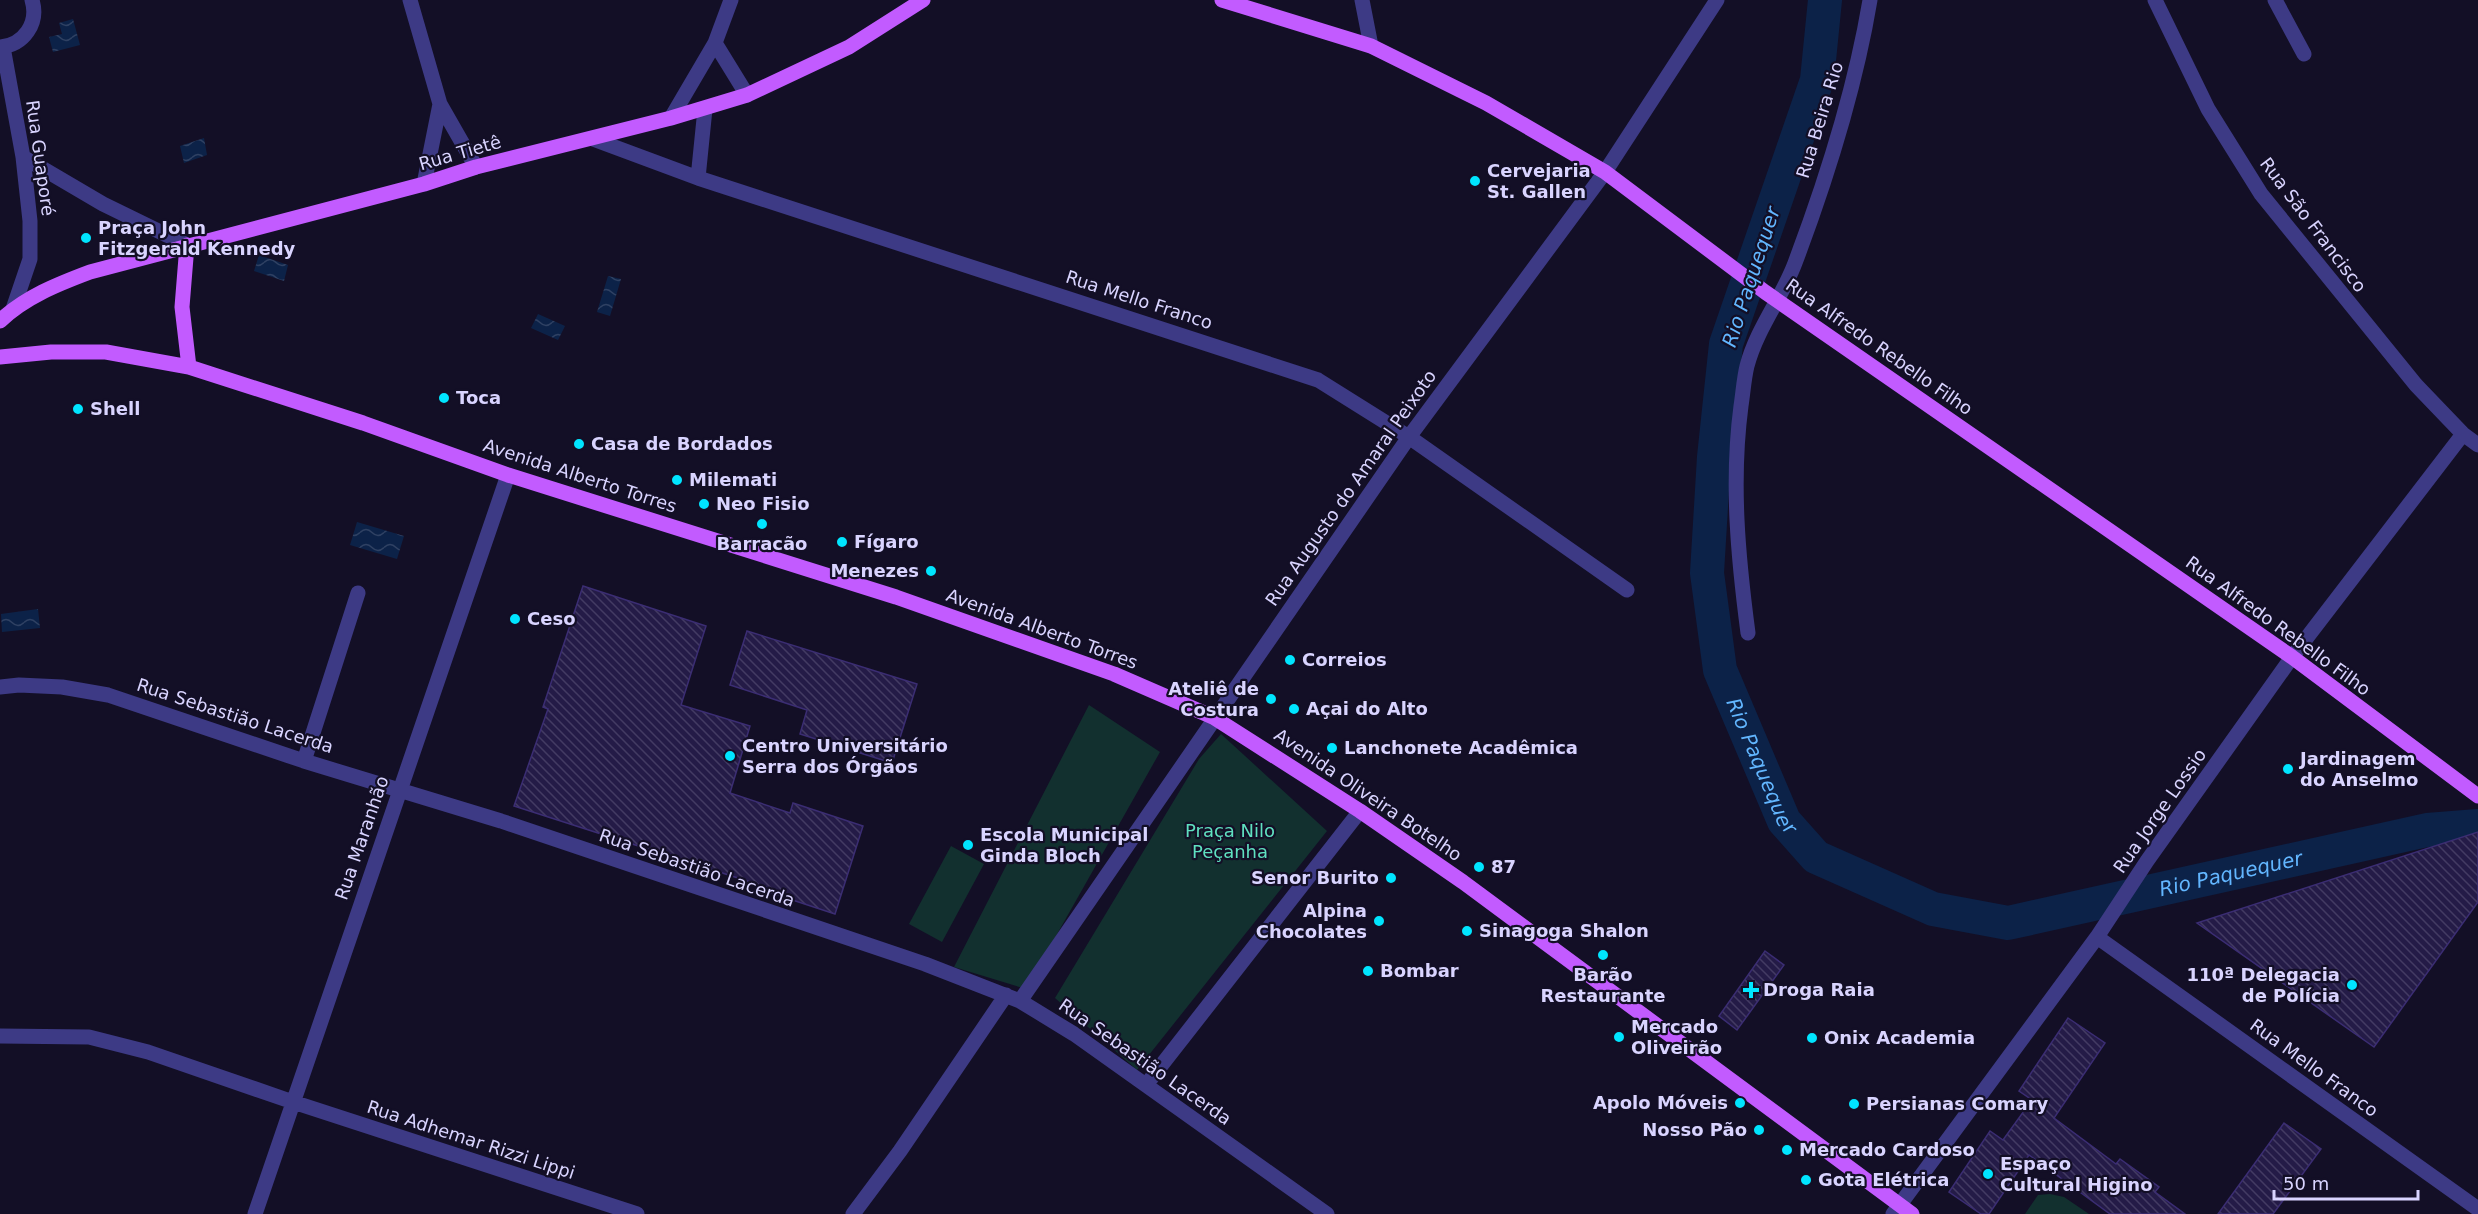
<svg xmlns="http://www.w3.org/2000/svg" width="2478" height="1214" font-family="'DejaVu Sans',sans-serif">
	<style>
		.green { fill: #12302f }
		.water { fill: url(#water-waves) }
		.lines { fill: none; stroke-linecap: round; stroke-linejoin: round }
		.river { stroke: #0c2248; stroke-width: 34 }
		.building { fill: url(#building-back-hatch); stroke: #3b2d73; stroke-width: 1.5 }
		.minor { stroke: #3d3a85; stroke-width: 15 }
		.major { stroke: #c25bff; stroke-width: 15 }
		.poi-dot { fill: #00e5ff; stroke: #130f26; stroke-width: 2 }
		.labels { text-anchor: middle; stroke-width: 4.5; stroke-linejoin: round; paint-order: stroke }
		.street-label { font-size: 18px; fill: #d9d4ff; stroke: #130f26 }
		.poi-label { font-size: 18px; font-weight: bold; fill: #d9d4ff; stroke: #130f26; text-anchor: start }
		.park-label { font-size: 18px; fill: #5fe0c0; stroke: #130f26 }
		.water-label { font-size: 20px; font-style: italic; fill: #62b6ff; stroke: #130f26 }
	</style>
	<defs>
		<pattern id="water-waves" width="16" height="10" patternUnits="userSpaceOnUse" patternTransform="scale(1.5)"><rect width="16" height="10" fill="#0c2248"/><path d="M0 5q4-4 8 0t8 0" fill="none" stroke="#2f4163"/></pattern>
		<pattern id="building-back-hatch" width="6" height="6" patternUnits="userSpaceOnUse" patternTransform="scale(1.5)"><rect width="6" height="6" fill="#241b47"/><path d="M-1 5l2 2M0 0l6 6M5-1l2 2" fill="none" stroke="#433b63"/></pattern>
	</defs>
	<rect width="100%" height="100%" fill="#130f26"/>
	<path class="green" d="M1089 705 1160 752 1026 989 954 967Z
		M1221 734 1327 831 1137 1070 1055 998 1199 759Z
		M951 846 984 864 942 942 909 924Z
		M2050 1194 2064 1197 2089 1214H2025L2038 1195Z"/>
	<path class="water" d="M73 19 80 45 53 52 49 37 62 34 59 23Z
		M204 138 207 155 184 163 180 146Z
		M259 255 288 265 284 281 254 271Z
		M608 276 621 279 610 316 597 312Z
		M538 314 565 326 558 340 531 328Z
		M357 522 404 536 397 559 350 545Z
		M38 609 40 628 2 632 1 614Z"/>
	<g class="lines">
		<path class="river" id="s1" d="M1825 0 1817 80 1726 344 1714 457 1707 573 1720 670 1784 821 1816 857 1933 909 2008 923 2427 830 2478 826"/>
	</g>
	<path class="building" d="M583 586 706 626 681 705 750 726 730 793 790 813 793 803 863 826 835 914 765 891 766 887 514 806 548 709 543 707Z
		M747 631 917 684 892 763 800 734 807 710 730 685Z
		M2478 832V902L2374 1047 2197 923Z
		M1765 951 1784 965 1737 1030 1719 1016Z
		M2068 1018 2105 1043 2054 1118 2116 1164 2120 1159 2159 1187 2155 1192 2185 1214H2110L2029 1155 1989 1214H1981L1949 1192 1990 1131 2003 1140 2032 1100 2019 1091Z
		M2284 1123 2321 1149 2273 1214H2218Z"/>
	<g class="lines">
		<path class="minor" d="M410 0 440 104 476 167
			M1362 0 1371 46
			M2155 0 2208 109 2261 194 2416 385 2463 434 2478 445
			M2275 0 2304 54
			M715 43 747 95
			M0 47C24 45 39 23 32 0
			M3 47 23 157 30 221V259L13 309
			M671 118 715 43 731 0
			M593 139 698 178 1318 380 1409 437 1627 590
			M23 157 103 204 187 245
			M698 178 705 109
			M424 184 440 104
			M1748 633C1738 557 1731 482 1741 406 1743 393 1744 378 1747 366 1757 328 1782 298 1795 263 1827 178 1855 90 1870 0
			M0 687 19 685 62 687 108 695 304 761 501 821 925 964 1020 1001 1074 1034 1327 1214
			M304 761 358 593
			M2097 937 2478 1209
			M1020 1001 1409 437 1605 172 1717 0
			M0 1036 89 1037 148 1052 293 1102 637 1214
			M1146 1085 1360 811
			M255 1214 508 475
			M853 1214 900 1151 1006 995
			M1893 1214 2097 937 2147 861 2292 657 2463 434"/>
		<path class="major" d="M1222 0 1371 46 1486 103 1605 172 1765 292 2292 657 2478 796
			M187 245 182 307 189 367
			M0 321C25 297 58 284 90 272L424 184 476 167 671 118 747 95 849 47 923 0
			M0 357 51 352H106L189 367 363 423 508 475 896 597 1114 674 1213 717 1360 811 1463 882 1912 1214"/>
	</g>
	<g class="poi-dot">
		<circle cx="1475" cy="181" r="6"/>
		<circle cx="86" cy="238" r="6"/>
		<circle cx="444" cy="398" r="6"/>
		<circle cx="78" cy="409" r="6"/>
		<circle cx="579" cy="444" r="6"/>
		<circle cx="677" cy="480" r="6"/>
		<circle cx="704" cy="504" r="6"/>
		<circle cx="762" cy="524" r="6"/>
		<circle cx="842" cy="542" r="6"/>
		<circle cx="931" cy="571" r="6"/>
		<circle cx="515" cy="619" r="6"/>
		<circle cx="1290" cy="660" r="6"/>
		<circle cx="1271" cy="699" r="6"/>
		<circle cx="1294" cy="709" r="6"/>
		<circle cx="1332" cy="748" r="6"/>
		<circle cx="730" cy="756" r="6"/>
		<circle cx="2288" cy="769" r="6"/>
		<circle cx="968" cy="845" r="6"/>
		<circle cx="1479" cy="867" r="6"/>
		<circle cx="1391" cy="878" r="6"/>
		<circle cx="1379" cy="921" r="6"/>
		<circle cx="1467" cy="931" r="6"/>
		<circle cx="1603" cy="955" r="6"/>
		<circle cx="1368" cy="971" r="6"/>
		<circle cx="2352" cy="985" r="6"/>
		<path d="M1748 981h6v6h6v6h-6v6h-6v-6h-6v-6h6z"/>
		<circle cx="1619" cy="1037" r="6"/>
		<circle cx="1812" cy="1038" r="6"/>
		<circle cx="1740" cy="1103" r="6"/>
		<circle cx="1854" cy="1104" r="6"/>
		<circle cx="1759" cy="1130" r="6"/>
		<circle cx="1787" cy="1150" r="6"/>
		<circle cx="1988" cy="1174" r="6"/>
		<circle cx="1806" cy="1180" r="6"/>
	</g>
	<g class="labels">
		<g class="street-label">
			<text transform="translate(1820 120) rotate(-73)" y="6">Rua Beira Rio</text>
			<text transform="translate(460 153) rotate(-16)" y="6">Rua Tietê</text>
			<text transform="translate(40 158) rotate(82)" y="6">Rua Guaporé</text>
			<text transform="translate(2313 225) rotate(53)" y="6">Rua São Francisco</text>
			<text transform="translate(1139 300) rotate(18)" y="6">Rua Mello Franco</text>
			<text transform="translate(1879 347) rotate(35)" y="6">Rua Alfredo Rebello Filho</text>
			<text transform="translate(580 476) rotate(18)" y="6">Avenida Alberto Torres</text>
			<text transform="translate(1351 488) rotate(-55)" y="6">Rua Augusto do Amaral Peixoto</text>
			<text transform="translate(2278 626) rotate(36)" y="6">Rua Alfredo Rebello Filho</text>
			<text transform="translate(1042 629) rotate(20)" y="6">Avenida Alberto Torres</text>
			<text transform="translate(235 716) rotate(18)" y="6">Rua Sebastião Lacerda</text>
			<text transform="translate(1368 795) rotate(34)" y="6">Avenida Oliveira Botelho</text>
			<text transform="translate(2160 811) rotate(-55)" y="6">Rua Jorge Lossio</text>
			<text transform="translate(362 838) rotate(-71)" y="6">Rua Maranhão</text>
			<text transform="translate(697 868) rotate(19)" y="6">Rua Sebastião Lacerda</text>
			<text transform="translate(1145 1062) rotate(35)" y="6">Rua Sebastião Lacerda</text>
			<text transform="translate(2314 1068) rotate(36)" y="6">Rua Mello Franco</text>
			<text transform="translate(471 1140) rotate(18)" y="6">Rua Adhemar Rizzi Lippi</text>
		</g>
		<g class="poi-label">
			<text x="1487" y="177">Cervejaria<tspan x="1487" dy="21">St. Gallen</tspan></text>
			<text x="98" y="234">Praça John<tspan x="98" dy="21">Fitzgerald Kennedy</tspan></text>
			<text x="456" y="404">Toca</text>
			<text x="90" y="415">Shell</text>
			<text x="591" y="450">Casa de Bordados</text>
			<text x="689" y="486">Milemati</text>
			<text x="716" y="510">Neo Fisio</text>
			<text x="854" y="548">Fígaro</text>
			<text x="762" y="550" text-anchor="middle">Barracão</text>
			<text x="919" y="577" text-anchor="end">Menezes</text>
			<text x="527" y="625">Ceso</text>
			<text x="1302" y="666">Correios</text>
			<text x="1259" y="695" text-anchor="end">Ateliê de<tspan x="1259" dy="21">Costura</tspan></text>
			<text x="1306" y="715">Açai do Alto</text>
			<text x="742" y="752">Centro Universitário<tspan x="742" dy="21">Serra dos Órgãos</tspan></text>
			<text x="1344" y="754">Lanchonete Acadêmica</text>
			<text x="2300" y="765">Jardinagem<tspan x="2300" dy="21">do Anselmo</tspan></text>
			<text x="980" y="841">Escola Municipal<tspan x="980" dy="21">Ginda Bloch</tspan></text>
			<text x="1491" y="873">87</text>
			<text x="1379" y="884" text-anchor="end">Senor Burito</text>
			<text x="1367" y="917" text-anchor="end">Alpina<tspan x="1367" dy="21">Chocolates</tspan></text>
			<text x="1479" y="937">Sinagoga Shalon</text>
			<text x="1380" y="977">Bombar</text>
			<text x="1603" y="981" text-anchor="middle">Barão<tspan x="1603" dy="21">Restaurante</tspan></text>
			<text x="2340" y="981" text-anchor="end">110ª Delegacia<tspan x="2340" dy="21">de Polícia</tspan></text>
			<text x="1763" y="996">Droga Raia</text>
			<text x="1631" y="1033">Mercado<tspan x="1631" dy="21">Oliveirão</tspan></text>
			<text x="1824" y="1044">Onix Academia</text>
			<text x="1728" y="1109" text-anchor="end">Apolo Móveis</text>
			<text x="1866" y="1110">Persianas Comary</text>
			<text x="1747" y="1136" text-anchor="end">Nosso Pão</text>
			<text x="1799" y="1156">Mercado Cardoso</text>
			<text x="2000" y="1170">Espaço<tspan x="2000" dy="21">Cultural Higino</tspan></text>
			<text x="1818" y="1186">Gota Elétrica</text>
		</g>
		<g class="park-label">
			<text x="1230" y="837">Praça Nilo<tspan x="1230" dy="21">Peçanha</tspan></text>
		</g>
		<g class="water-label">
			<text transform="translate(1751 277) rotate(-72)" y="7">Rio Paquequer</text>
			<text dy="7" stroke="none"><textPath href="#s1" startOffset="792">Rio Paquequer</textPath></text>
			<text dy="7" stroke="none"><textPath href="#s1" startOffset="1332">Rio Paquequer</textPath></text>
		</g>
	</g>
	<path d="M2274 1190v9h144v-9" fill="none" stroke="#d9d4ff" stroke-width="3"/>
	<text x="2283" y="1190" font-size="18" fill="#d9d4ff" stroke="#130f26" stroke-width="4.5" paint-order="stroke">50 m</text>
</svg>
